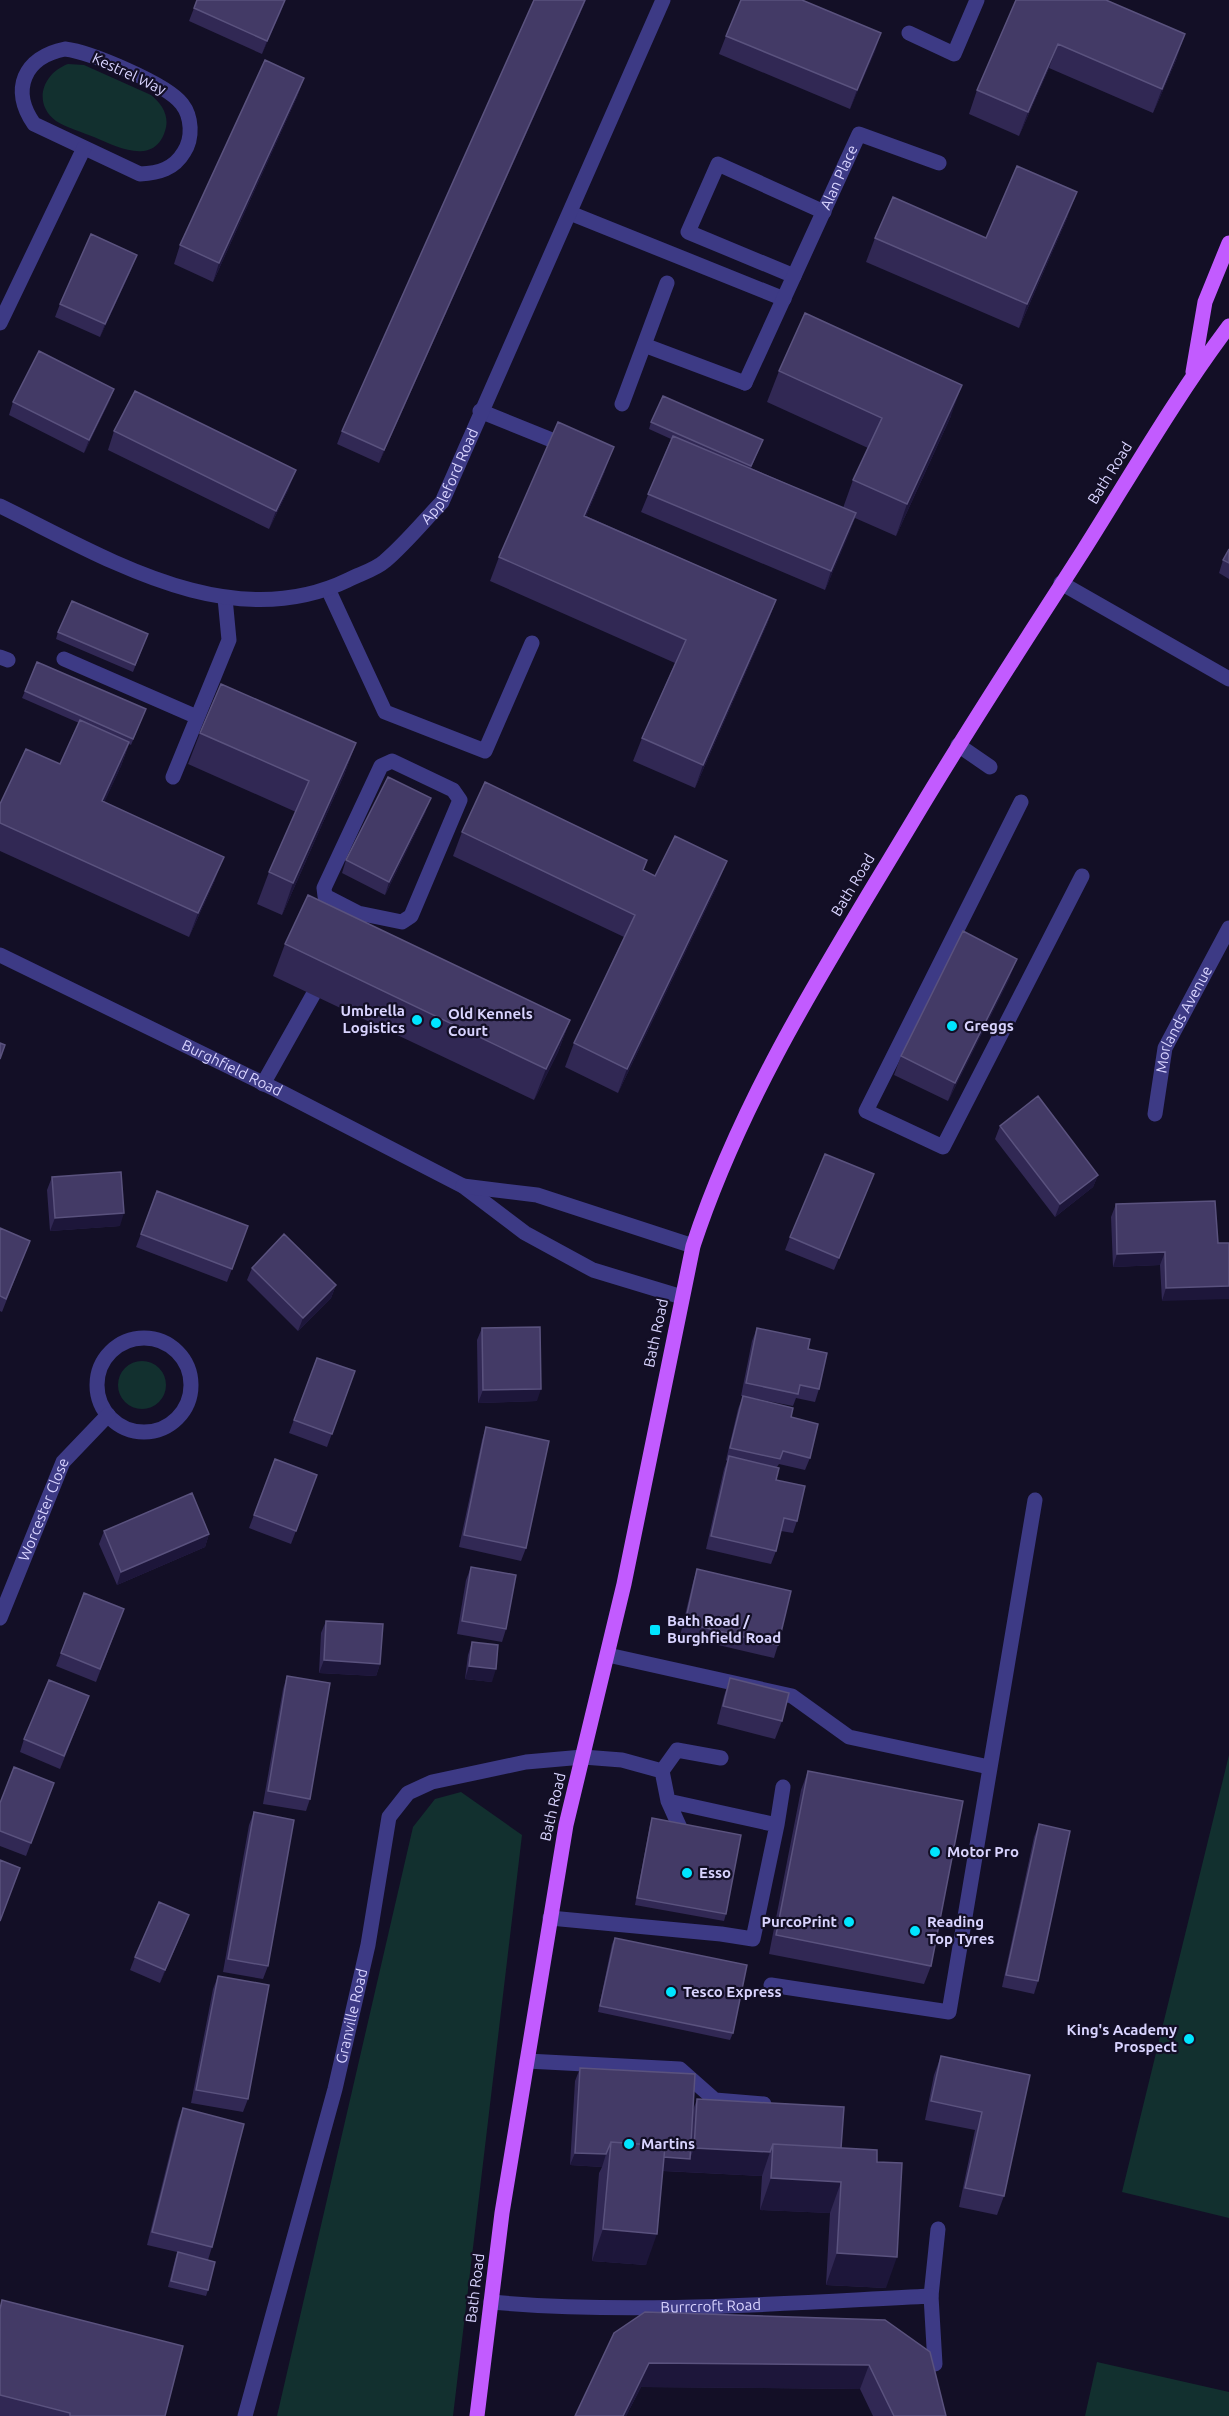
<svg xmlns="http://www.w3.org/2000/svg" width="1229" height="2416" font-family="Ubuntu,sans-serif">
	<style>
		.green { fill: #12302f }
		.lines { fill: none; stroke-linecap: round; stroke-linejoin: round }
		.service { stroke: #3d3a85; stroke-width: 15 }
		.minor { stroke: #3d3a85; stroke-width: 15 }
		.tertiary { stroke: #3d3a85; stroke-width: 15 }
		.primary { stroke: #c25bff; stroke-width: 15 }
		.wall { fill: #312854 }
		.shaded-wall { fill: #1d163a }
		.building { fill: #433a66; stroke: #5a527e; stroke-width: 1.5 }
		.poi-dot { fill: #00e5ff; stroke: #130f26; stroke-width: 2 }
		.labels { text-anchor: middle; stroke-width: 4.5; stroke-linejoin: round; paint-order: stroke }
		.street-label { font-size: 15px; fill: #d9d4ff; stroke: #130f26 }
		.poi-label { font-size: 15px; font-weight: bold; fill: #d9d4ff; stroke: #130f26; text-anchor: start }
	</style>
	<rect width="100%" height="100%" fill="#130f26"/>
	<path class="green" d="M68 64 84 65 151 95C162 104 170 116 165 131 154 166 117 147 94 137 82 132 67 128 56 121 32 103 43 73 68 64Z
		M118 1385a24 24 0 1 1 48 0a24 24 0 1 1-48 0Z
		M1229 1755V2218L1122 2192Z
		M461 1792 522 1835 453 2416H277L413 1827 435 1799Z
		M1097 2362 1229 2392V2416H1085Z"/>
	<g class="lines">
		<path class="service" d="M794 276 688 232 718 164 824 212
			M644 345 667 283
			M622 404 644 345 745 383
			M480 411 569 447
			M328 589 385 712 485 751 532 643
			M0 657 8 660
			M64 659 197 717
			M958 745 990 767
			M173 777 229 640 225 598
			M1021 802 866 1111 943 1147 1082 876
			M608 1655 792 1696 849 1737 989 1767
			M583 1757 622 1760 662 1771 668 1801 681 1830
			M662 1771 677 1750 721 1758
			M777 1825 783 1787
			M550 1918 721 1934 753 1939 777 1825 668 1801
			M771 1985 949 2012 1035 1500
			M527 2061 680 2069 715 2100 764 2104"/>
		<g class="minor">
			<path d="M909 33 954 54 977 0"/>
			<path d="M65 49C90 52 167 84 182 104 192 117 193 138 184 152 174 169 159 173 140 174L34 124C10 90 24 57 65 49Z"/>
			<path d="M570 213 784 299"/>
			<path d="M0 323 84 148"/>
			<path id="s1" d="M745 383 859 134 939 163"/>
			<path id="s2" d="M0 506C105 557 230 637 348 580 359 574 375 570 385 561 405 544 423 522 442 502L663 0"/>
			<path d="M1061 583 1229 679"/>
			<path d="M347 934 358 913 325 896 324 888 381 766 392 761 453 790 460 800 411 916 402 922 358 913"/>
			<path d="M263 1084 313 995"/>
			<path id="s3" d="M1155 1114 1165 1048 1229 928"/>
			<circle cx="144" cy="1385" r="47"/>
			<path id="s4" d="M0 1618 63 1462 108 1415"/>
			<path d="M931 2296 938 2229"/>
			<path id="s5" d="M491 2302C636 2315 786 2303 931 2296L935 2364"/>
			<path id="s6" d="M245 2416 335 2089 368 1945 389 1817 408 1793 432 1782 526 1762 583 1757"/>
		</g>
		<g class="tertiary">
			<path id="s7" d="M0 955 277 1090 463 1186 525 1233 593 1270 682 1297"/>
			<path d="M463 1186 537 1195 693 1246"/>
		</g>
		<path class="primary" d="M1193 372 1205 302 1229 243
			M477 2416 502 2213 566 1825 624 1584 693 1246C745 1088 836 950 920 809 972 722 1028 637 1083 551 1131 475 1175 398 1229 326"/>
	</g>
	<path class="wall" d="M285 0 262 54 189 21 194 8Z
		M534 0H586L379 463 337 444 342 431Z
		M1016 0 1177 58 1153 113 1049 68 1019 136 969 114 977 90Z
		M881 33 850 109 719 54 726 36Z
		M304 78 297 97 213 282 174 264 180 245Z
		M1068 216 1019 328 866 262 875 238H986Z
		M132 268 100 337 55 317 60 304Z
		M779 371 951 416 896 536 855 518 825 590 641 512 671 439 649 429 651 422 760 447 751 468 843 508 853 480 868 448 767 402Z
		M114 389 109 402 84 453 9 415 13 402Z
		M114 431 289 488 269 529 108 450Z
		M605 471 586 516 776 600 767 624 695 788 633 761 642 738 675 663 490 581 499 557Z
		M1229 549V579L1219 573 1223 560Z
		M58 632 148 634 133 672 56 639Z
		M25 691 146 709 131 745 129 744 121 766 104 802 215 880 189 937 0 851V804L60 764 79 723 22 698Z
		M200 733 356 743 344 775 282 915 257 904 269 872 296 812 188 764Z
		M426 811 385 895 342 873 346 860Z
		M462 832 643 870 655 876 718 884 618 1093 565 1067 574 1043 624 937 453 856Z
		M285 944 570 1020 558 1052 534 1100 273 976Z
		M1010 977 948 1101 894 1075 901 1056Z
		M1000 1126 1098 1175 1093 1187 1055 1217 995 1139Z
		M874 1174 834 1270 785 1250 790 1237Z
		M52 1177 120 1226 50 1231 47 1190Z
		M157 1191 248 1226 227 1282 136 1247Z
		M1215 1201 1162 1301 1160 1265 1113 1267 1111 1217 1116 1204Z
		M0 1228 25 1253 2 1312 0 1311Z
		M252 1268 336 1285 331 1298 298 1331 247 1280Z
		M482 1328 537 1401 478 1403 477 1340Z
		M757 1328 808 1349 819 1389 815 1402 796 1398 793 1406 747 1397 791 1417 810 1458 805 1470 779 1464 777 1467 776 1480 797 1521 793 1533 781 1531 776 1551 771 1564 706 1549 724 1469 727 1461 726 1460 738 1409 743 1396H741L752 1341Z
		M317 1358 355 1371 327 1447 289 1433Z
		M486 1427 526 1548 521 1561 459 1547 482 1440Z
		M275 1459 317 1475 291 1544 249 1528Z
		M104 1531 209 1534 205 1547 117 1585 99 1544Z
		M471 1567 506 1629 502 1642 457 1634 466 1580Z
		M697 1569 778 1645 774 1658 680 1636 693 1582Z
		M124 1609 96 1682 56 1666 61 1653Z
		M326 1621 380 1664 376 1676 319 1673 321 1633Z
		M472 1642 492 1682 465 1679 468 1655Z
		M287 1676 310 1799 306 1811 263 1804 283 1689Z
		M730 1678 782 1721 775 1739 717 1724 724 1696Z
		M84 1709 60 1769 20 1752 24 1739Z
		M808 1771 931 1966 924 1984 769 1954 801 1790Z
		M54 1783 26 1856 0 1846V1803Z
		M254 1812 268 1966 263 1979 223 1972 249 1825Z
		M652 1818 726 1914 724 1921 635 1905 650 1825Z
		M1039 1824 1038 1981 1034 1994 1002 1987 1034 1837Z
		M184 1928 160 1983 130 1970 135 1957Z
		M615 1938 733 2033 730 2040 598 2012 612 1944Z
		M218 1976 248 2099 243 2112 191 2103 213 1989Z
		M941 2056 1030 2075 1004 2196 997 2215 959 2207 975 2130 925 2120 934 2075Z
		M580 2068 693 2110 697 2099 841 2148 877 2162 886 2288 826 2285 830 2213 760 2210 762 2176 663 2171 646 2265 592 2261 599 2173 602 2167 570 2165 575 2081Z
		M183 2108 212 2247 208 2260V2290L206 2296 168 2287 177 2252 147 2245 178 2121Z
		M2 2300 165 2416H0V2307Z
		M614 2333 930 2352 946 2416H873L860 2389 641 2387 626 2416H575Z"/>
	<path class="shaded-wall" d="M285 0 281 12 262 54 267 41Z
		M585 0H586L379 463 384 450Z
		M881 33 875 52 850 109 857 90Z
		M1185 34 1177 58 1153 113 1162 89Z
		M1058 44 1049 68 1019 136 1028 112Z
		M304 78 297 97 213 282 219 263Z
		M1077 192 1068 216 1019 328 1027 304Z
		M137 255 132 268 100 337 105 324Z
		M962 385 951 416 896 536 907 504Z
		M114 389 109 402 84 453 89 440Z
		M614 447 605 471 576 540 584 516Z
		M296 470 289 488 269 529 276 511Z
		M856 513 850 532 825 590 831 571Z
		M776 600 767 624 695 788 703 765Z
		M129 742 121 766 94 825 102 801Z
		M356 743 344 775 282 915 293 883Z
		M431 798 426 811 385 895 389 882Z
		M224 857 215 880 189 937 198 913Z
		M727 861 718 884 618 1093 627 1069Z
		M1017 959 1010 977 948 1101 955 1083Z
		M570 1020 558 1052 534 1100 546 1069Z
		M1098 1175 1093 1187 1055 1217 1060 1204Z
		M124 1213 120 1226 50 1231 55 1218Z
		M1165 1252 1160 1265 1113 1267 1117 1254Z
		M336 1285 331 1298 298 1331 303 1318Z
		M1229 1286V1299L1162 1301 1166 1288Z
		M541 1389 537 1401 478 1403 483 1390Z
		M209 1534 205 1547 117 1585 121 1572Z
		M324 1660 380 1664 376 1676 319 1673Z
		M469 1666 496 1669 492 1682 465 1679Z
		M189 1915 184 1928 160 1983 165 1970Z
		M694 2148 770 2152 762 2176 609 2168 610 2154 690 2159Z
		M575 2153 606 2154 602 2167 570 2165Z
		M771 2178 841 2182 830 2213 760 2210Z
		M603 2229 657 2234 646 2265 592 2261Z
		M837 2253 897 2257 886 2288 826 2285Z
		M649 2363 869 2365 860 2389 641 2387 626 2416H623Z"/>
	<path class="building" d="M197 0H285L267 41 194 8Z
		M534 0H585L384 450 342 431Z
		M741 0H802L881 33 857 90 726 36Z
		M1016 0H1106L1185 34 1162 89 1058 44 1028 112 977 90Z
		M265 60 304 78 219 263 180 245Z
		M1017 166 1077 192 1027 304 875 238 893 197 986 238Z
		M91 234 137 255 105 324 60 304Z
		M805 313 962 385 907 504 853 480 882 418 779 371Z
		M39 351 114 389 89 440 13 402Z
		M135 391 296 470 276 511 114 431Z
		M663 396 763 440 751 466 651 422Z
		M558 422 614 447 584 516 776 600 703 765 642 738 686 640 499 557Z
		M673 436 856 513 831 571 648 494Z
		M1229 549V563L1223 560Z
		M72 601 148 634 135 665 58 632Z
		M37 662 146 709 133 739 25 691Z
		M221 684 356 743 293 883 269 872 309 781 200 733Z
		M80 720 129 742 102 801 224 857 198 913 0 823V804L26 749 60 764Z
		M388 777 431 798 389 882 346 860Z
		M485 782 647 860 643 870 655 876 675 836 727 861 627 1069 574 1043 635 915 462 832Z
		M308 895 570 1020 546 1069 285 944Z
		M963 931 1017 959 955 1083 901 1056Z
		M0 1043 5 1045 0 1059Z
		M1038 1096 1098 1175 1060 1204 1000 1126Z
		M825 1154 874 1174 839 1258 790 1237Z
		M121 1172 124 1213 55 1218 52 1177Z
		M157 1191 248 1226 232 1269 141 1234Z
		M1215 1201 1218 1243H1229V1286L1166 1288 1165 1252 1117 1254 1116 1204Z
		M0 1228 30 1241 6 1299 0 1296Z
		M284 1234 336 1285 303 1318 252 1268Z
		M540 1327 541 1389 483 1390 482 1328Z
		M757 1328 810 1339 808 1349 827 1353 819 1389 800 1385 798 1394 746 1383Z
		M317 1358 355 1371 332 1434 294 1420Z
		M743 1396 793 1408 791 1417 818 1424 810 1458 783 1451 780 1459 730 1448Z
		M486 1427 549 1441 526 1548 464 1535Z
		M729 1456 779 1468 776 1480 805 1486 797 1521 784 1518 776 1551 711 1536Z
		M275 1459 317 1475 296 1531 254 1515Z
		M192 1493 209 1534 121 1572 104 1531Z
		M471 1567 516 1575 506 1629 462 1621Z
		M697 1569 791 1591 778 1645 685 1623Z
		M84 1593 124 1609 100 1669 61 1653Z
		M326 1621 383 1624 380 1664 324 1660Z
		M472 1642 498 1645 496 1669 469 1666Z
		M287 1676 330 1683 310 1799 268 1791Z
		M730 1678 789 1693 782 1721 723 1706Z
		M49 1680 89 1696 64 1756 24 1739Z
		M14 1767 54 1783 31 1843 0 1831V1803Z
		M808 1771 963 1801 931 1966 776 1935Z
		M254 1812 294 1820 268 1966 228 1959Z
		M652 1818 741 1835 726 1914 637 1898Z
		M1039 1824 1070 1831 1038 1981 1006 1975Z
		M0 1860 20 1868 0 1921Z
		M159 1902 189 1915 165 1970 135 1957Z
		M615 1938 747 1965 733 2033 600 2006Z
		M218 1976 269 1985 248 2099 196 2090Z
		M941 2056 1030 2075 1004 2196 965 2188 982 2112 931 2101Z
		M580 2068 695 2074 690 2159 664 2157 665 2146 611 2142 606 2154 575 2153Z
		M697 2099 844 2107 841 2148 773 2144 770 2152 694 2148Z
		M183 2108 244 2124 212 2247 152 2232Z
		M611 2142 665 2146 657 2234 603 2229Z
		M773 2144 877 2150V2162L902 2163 897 2257 837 2253 841 2182 771 2178Z
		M178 2252 215 2262 208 2290 171 2281Z
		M2 2300 183 2346 165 2416H70V2413L0 2395V2309Z
		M645 2312 885 2320 930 2352 946 2416H894L869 2365 649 2363 623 2416H575L614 2333Z"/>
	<g class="poi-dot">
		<circle cx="417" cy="1020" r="6"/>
		<circle cx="436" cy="1023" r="6"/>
		<circle cx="952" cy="1026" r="6"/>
		<rect x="649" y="1624" width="12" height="12" rx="3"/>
		<circle cx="935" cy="1852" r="6"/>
		<circle cx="687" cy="1873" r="6"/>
		<circle cx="849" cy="1922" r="6"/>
		<circle cx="915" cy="1931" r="6"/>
		<circle cx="671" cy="1992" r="6"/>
		<circle cx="1189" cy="2039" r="6"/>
		<circle cx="629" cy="2144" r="6"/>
	</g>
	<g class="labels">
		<g class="street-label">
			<text transform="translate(129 74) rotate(25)" y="5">Kestrel Way</text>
			<text dy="5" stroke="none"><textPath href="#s1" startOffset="226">Alan Place</textPath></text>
			<text dy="5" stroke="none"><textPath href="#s2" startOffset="520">Appleford Road</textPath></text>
			<text transform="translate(1110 473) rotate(-58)" y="5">Bath Road</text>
			<text transform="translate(853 885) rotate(-59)" y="5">Bath Road</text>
			<text dy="5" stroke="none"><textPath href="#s3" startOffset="100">Morlands Avenue</textPath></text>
			<text dy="5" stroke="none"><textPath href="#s7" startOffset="258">Burghfield Road</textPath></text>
			<text transform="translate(656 1333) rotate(-78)" y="5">Bath Road</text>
			<text dy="5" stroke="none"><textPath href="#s4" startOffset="117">Worcester Close</textPath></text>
			<text transform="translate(553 1807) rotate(-77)" y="5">Bath Road</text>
			<text dy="5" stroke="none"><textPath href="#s6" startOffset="414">Granville Road</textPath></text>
			<text transform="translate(475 2288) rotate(-83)" y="5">Bath Road</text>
			<text dy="5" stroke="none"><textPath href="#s5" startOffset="220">Burrcroft Road</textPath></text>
		</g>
		<g class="poi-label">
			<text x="405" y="1016" text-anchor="end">Umbrella<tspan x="405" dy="17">Logistics</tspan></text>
			<text x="448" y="1019">Old Kennels<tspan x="448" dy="17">Court</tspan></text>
			<text x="964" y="1031">Greggs</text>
			<text x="667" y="1626">Bath Road /<tspan x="667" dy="17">Burghfield Road</tspan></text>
			<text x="947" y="1857">Motor Pro</text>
			<text x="699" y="1878">Esso</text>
			<text x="837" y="1927" text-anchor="end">PurcoPrint</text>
			<text x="927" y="1927">Reading<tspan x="927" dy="17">Top Tyres</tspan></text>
			<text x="683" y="1997">Tesco Express</text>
			<text x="1177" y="2035" text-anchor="end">King's Academy<tspan x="1177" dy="17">Prospect</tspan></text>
			<text x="641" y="2149">Martins</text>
		</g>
	</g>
</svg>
